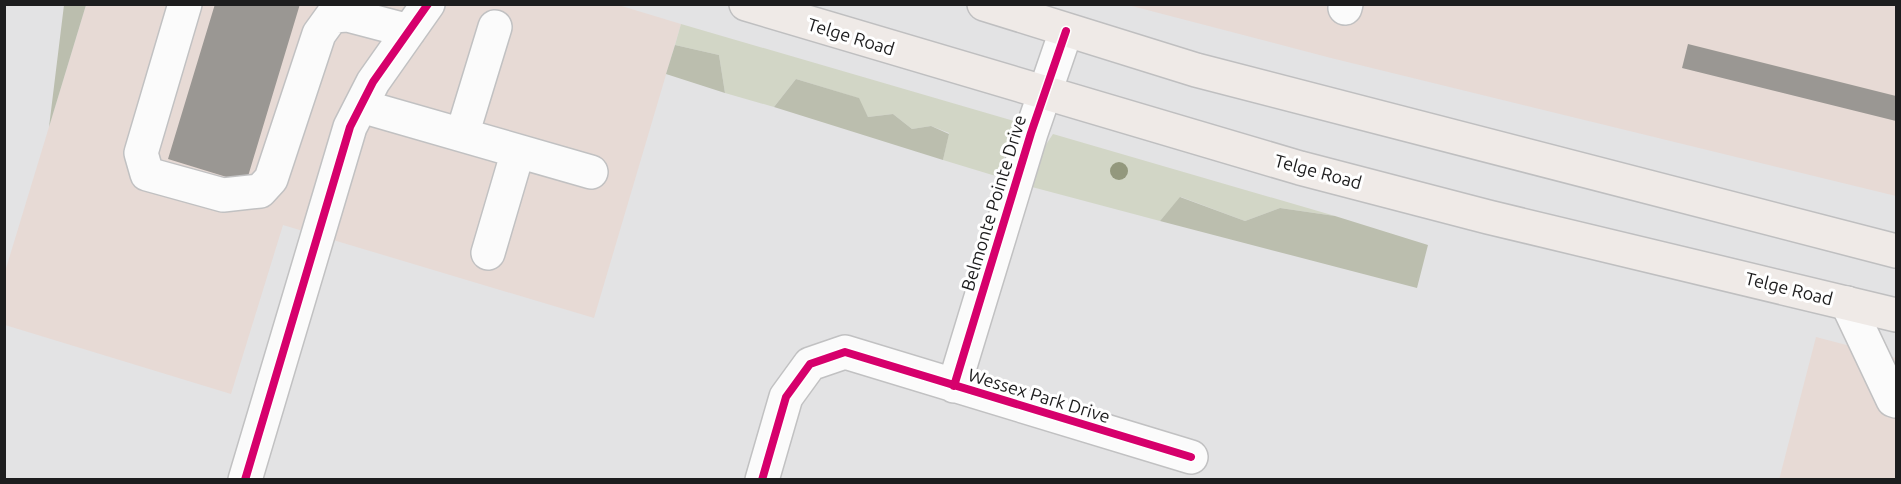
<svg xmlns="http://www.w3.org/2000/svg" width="1901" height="484" font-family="Ubuntu,sans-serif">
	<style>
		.commercial { fill: #e7dad5 }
		.green { fill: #d2d6c6 }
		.forest { fill: #bbbeae }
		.building { fill: #9a9793 }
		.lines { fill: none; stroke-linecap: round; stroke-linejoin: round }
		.minor-casing { stroke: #c1c1c2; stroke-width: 36 }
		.major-casing { stroke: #bfbfc0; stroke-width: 36 }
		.minor { stroke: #fbfbfb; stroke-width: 33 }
		.major { stroke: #efeae7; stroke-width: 33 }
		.cycleway-casing { stroke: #fff; stroke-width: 11 }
		.cycleway { stroke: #d6006c; stroke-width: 8 }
		.tree { fill: #93987d }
		.labels { text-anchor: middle; stroke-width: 6; stroke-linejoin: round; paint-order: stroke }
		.street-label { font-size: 18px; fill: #1d1d1e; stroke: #fff }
	</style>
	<rect width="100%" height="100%" fill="#e3e3e4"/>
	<path class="commercial" d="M615 4 681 24 594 318 283 225 231 394 5 325 4 275 86 5Z
		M1128 5H1896V196L1331 58Z
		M1816 337 1896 358V479L1779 480Z"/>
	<path class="green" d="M681 24 1014 121 999 177 943 160 949 133 931 126 912 129 893 114 868 117 858 98 796 79 774 107 725 93 719 55 675 45Z
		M1053 134 1335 216 1280 208 1245 221 1181 197 1160 221 1032 187 1045 146Z"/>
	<path class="forest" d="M64 5H86L49 127Z
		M675 45 719 55 725 93 666 74Z
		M796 79 859 98 868 117 893 114 912 129 931 126 949 134 943 160 774 107Z
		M1180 197 1245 221 1280 208 1335 216 1428 245 1417 288 1160 221Z"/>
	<path class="building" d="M215 4H300L246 183 168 159Z
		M1688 44 1896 96V121L1682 68Z"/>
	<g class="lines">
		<g class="minor-casing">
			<path id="minor" d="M185 4 141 153 147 174 223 195 260 191 271 179 319 34 332 16 348 15 409 31
				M1345 8 1346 4
				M361 106 591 172
				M462 135 495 27
				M488 253 518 151
				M1847 303 1893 400 1896 401
				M954 386 1031 133 1066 31
				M245 480 350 127 373 82 428 4
				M762 480 786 397 810 364 845 352 1191 457"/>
		</g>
		<g class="major-casing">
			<path id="major" d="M746 4 1300 168 1488 217 1896 315
				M984 4 1196 70 1896 251"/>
		</g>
		<use href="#minor" class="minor"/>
		<use href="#major" class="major"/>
		<g class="cycleway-casing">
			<path id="cycleway" d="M954 386 1031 133 1066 31
				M245 480 350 127 373 82 428 4
				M762 480 786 397 810 364 845 352 1191 457"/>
		</g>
		<use href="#cycleway" class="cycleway"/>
	</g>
	<circle class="tree" cx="1119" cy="171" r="9"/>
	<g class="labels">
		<g class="street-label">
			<text transform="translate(851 37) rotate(17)" y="6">Telge Road</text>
			<text transform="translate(1318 172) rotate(15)" y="6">Telge Road</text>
			<text transform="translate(994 203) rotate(-73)" y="6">Belmonte Pointe Drive</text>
			<text transform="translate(1789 289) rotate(14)" y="6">Telge Road</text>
			<text transform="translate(1039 396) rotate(17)" y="6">Wessex Park Drive</text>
		</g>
	</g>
	<rect width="1901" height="484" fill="none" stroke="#1d1d1e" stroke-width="12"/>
</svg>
